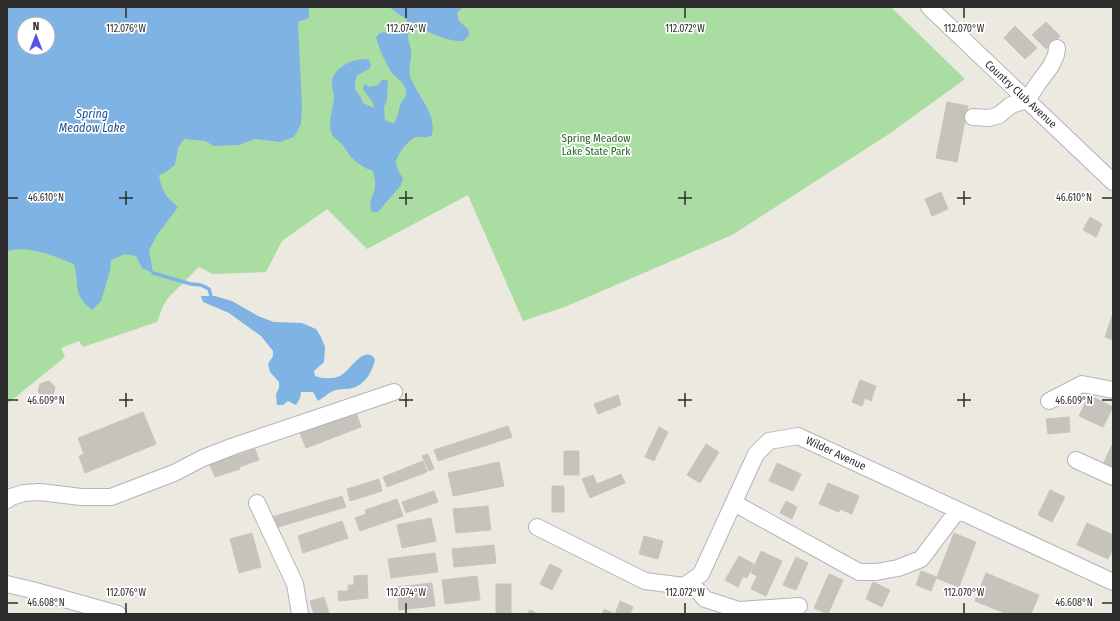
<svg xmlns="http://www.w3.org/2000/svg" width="1120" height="621" font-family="'Fira Sans Condensed',sans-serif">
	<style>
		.green { fill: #aadda2; fill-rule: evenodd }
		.water { fill: #7eb3e3; fill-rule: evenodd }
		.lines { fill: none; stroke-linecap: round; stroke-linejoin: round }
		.stream { stroke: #7eb3e3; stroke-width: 3.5 }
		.building { fill: #c5c3bb; stroke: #c8c6ba }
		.minor-casing { stroke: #b4b3be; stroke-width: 18 }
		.minor { stroke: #fff; stroke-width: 16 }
		.ticks { fill: none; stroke: #2c2c2c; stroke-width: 1.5 }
		.labels { text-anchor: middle; stroke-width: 3.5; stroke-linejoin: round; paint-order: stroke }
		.street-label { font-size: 11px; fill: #2c2c2c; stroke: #fff }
		.park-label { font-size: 11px; fill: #226323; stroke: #fff }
		.water-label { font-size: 12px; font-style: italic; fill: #1b4f91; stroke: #fff }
		.ticks-label { font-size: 10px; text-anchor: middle; fill: #2c2c2c; stroke: #fff; stroke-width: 3.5; stroke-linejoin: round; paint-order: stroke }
	</style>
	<rect width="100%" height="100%" fill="#ece9e0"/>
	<path class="green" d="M7 7H891L965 79 889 134 732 235 567 306 523 321 468 195 367 249 327 209 282 241 266 272 213 274 199 267 168 298 163 306 157 322 83 347 79 341 61 348 65 357 7 404ZM24 24H48V48H24Z"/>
	<path class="water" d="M7 7H309V18L298 22 302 108 301 124 294 137 280 142 255 139 239 145 214 146 205 141 184 139 178 148 175 165 166 172 159 175C162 191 165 196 178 207L157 235 149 250 153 273 142 268 136 256 125 254 111 260 110 271 101 301 92 310C72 294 80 286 74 264 53 256 30 245 7 251ZM24 24H48V48H24Z
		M389 7H463L457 13 459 21 468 29 469 35 464 41C441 43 406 20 389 7Z
		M402 29 409 31C406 39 411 44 411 52 412 60 408 67 410 76 417 96 437 113 432 135 424 140 424 136 417 137 409 138 396 156 396 163 397 169 400 174 403 178L401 185 378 212H372C367 202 374 197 375 187 376 182 374 176 373 171 364 168 357 163 350 156 347 152 345 147 341 143 337 139 333 138 331 132 328 121 333 109 334 98 334 92 331 87 332 80 335 67 356 56 369 60L371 65 369 69 357 75C351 95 359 89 363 103L374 108 373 103 363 89 364 84 370 87 378 85 382 80H388L387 100 384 107 385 120 389 122 394 123C398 117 398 112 400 105 402 100 407 98 406 91 405 82 396 78 391 72 385 61 379 49 376 37L380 33Z
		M201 296H215L232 301 258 316 274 322 302 323 316 329 321 337 325 347 324 362 314 371 315 376C323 379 333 379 340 376 350 371 364 344 375 359 373 370 366 384 353 388 346 390 338 388 331 392 327 394 323 398 318 401L313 392H301L300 398 296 405 288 401 283 405H277L276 394 279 388V382L270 372 268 364 273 356V351L261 336 229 313 203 302Z"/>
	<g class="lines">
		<path class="stream" d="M405 30 409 21
			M153 273 191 284 201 285 209 289 211 296"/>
	</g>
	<path class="building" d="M1046 22 1060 36 1046 49 1032 35Z
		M1015 26 1037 48 1025 59 1004 38Z
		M947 102 968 106 957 162 936 158Z
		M941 192 948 209 932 216 925 199Z
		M1090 217 1102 224 1096 237 1083 230Z
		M1113 313V340L1105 337Z
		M860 380 876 386 871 401 865 398 862 406 852 402Z
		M49 381 55 387 53 397 44 398 38 392 40 384Z
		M618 395 621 405 598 414 594 404Z
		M1089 395 1113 407 1103 427 1079 416Z
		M143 412 156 444 85 473 79 456 84 454 78 438Z
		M356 412 361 427 306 448 300 433Z
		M1069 417 1070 432 1048 434 1046 419Z
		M508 426 512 437 438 461 434 450Z
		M659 427 668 432 654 461 645 457Z
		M1113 443V469L1103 464Z
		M706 444 719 452 700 483 687 475Z
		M255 449 259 460 239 467 240 469 215 477 209 463 234 454 235 456Z
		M564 451H579V475H564Z
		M428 454 434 469 429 471 422 456Z
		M423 461 427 472 387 487 383 477Z
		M499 462 504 486 453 496 448 473Z
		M777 463 801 474 793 491 769 481Z
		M621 474 625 483 590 498 582 479 593 475 597 484Z
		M379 479 382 491 350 501 347 489Z
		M828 483 859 496 852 514 840 509 839 512 819 504Z
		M552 486H564V512H552Z
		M1050 490 1065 497 1052 522 1038 515Z
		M434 491 438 502 406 513 402 502Z
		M342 496 346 507 275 528 272 517Z
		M397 499 403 516 360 531 355 518 366 514 365 510Z
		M786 501 797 507 792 519 780 513Z
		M488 506 491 530 456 533 453 509Z
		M431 518 436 541 402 548 397 525Z
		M342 521 348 538 303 553 298 536Z
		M1087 523 1113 535V549L1108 559 1077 545Z
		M252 533 261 567 239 573 230 539Z
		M954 533 976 542 959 587 936 578 931 591 916 585 921 571 937 577Z
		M644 536 663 541 658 559 639 554Z
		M494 545 496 563 454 567 452 549Z
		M761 551 782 561 766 596 751 589 757 576 751 573Z
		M435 553 438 572 391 578 388 559Z
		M739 556 754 564 747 578 743 576 738 587 725 580Z
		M796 557 808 563 796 590 783 585Z
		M550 564 562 570 552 590 540 584Z
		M986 573 1039 595 1031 614H1007L975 601Z
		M829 574 843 580 828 614 814 608Z
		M367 575 368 598 339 601 338 591H348V585H354V576Z
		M477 576 480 600 445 604 442 580Z
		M873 582 890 590 882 607 866 599Z
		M432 583 435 606 399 610 397 587Z
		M496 584H511V614H496Z
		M324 597 329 613 314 614 310 601Z
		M620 601 633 607 630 614H602L604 609 615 614Z
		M530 610 538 614H527Z"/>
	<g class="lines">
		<g class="minor-casing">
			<path id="minor" d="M929 7 1113 182
				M973 117 989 118 999 115 1011 105 1027 100 1039 82 1051 66 1056 55 1057 48
				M1049 401 1082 384 1113 390
				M1076 460 1113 477
				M7 500 11 497 24 493 40 492 81 497H111L174 473 203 458 234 446 394 392
				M257 503 295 584 300 614
				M734 503 859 572H876L898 568 921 559 958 510
				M537 527 645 581 684 586 701 574 756 454 769 441 798 436 1113 582
				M690 582 705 599 739 610 799 606
				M7 584 32 590 118 614"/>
		</g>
		<use href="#minor" class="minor"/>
	</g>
	<path class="ticks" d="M126 8V18M406 8V18M685 8V18M964 8V18M126 191V205M406 191V205M685 191V205M964 191V205M8 198H18M119 198H133M399 198H413M678 198H692M957 198H971M1102 198H1112M126 393V407M406 393V407M685 393V407M964 393V407M8 400H18M119 400H133M399 400H413M678 400H692M957 400H971M1102 400H1112M8 603H18M126 603V613M406 603V613M685 603V613M964 603V613M1102 603H1112"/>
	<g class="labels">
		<g class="street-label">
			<text transform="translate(1021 94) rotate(43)" y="4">Country Club Avenue</text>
			<text transform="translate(836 453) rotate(25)" y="4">Wilder Avenue</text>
		</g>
		<g class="park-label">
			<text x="596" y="142">Spring Meadow<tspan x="596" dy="13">Lake State Park</tspan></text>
		</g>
		<g class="water-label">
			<text x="92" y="118">Spring<tspan x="92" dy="14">Meadow Lake</tspan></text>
		</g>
	</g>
	<g class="ticks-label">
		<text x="126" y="32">112.076°W</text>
		<text x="406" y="32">112.074°W</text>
		<text x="685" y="32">112.072°W</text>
		<text x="964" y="32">112.070°W</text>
		<text x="46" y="201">46.610°N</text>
		<text x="1074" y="201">46.610°N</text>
		<text x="46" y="404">46.609°N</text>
		<text x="1074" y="404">46.609°N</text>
		<text x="126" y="596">112.076°W</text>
		<text x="406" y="596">112.074°W</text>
		<text x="685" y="596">112.072°W</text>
		<text x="964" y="596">112.070°W</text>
		<text x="46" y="606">46.608°N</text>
		<text x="1074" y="606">46.608°N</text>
	</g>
	<rect width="1120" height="621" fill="none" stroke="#2c2c2c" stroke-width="16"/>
	<g transform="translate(36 36)"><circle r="19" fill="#ffffff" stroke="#ababab"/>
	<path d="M0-3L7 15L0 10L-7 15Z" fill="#5551e8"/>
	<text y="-6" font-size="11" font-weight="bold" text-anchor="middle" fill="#2c2c2c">N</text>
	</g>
</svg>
